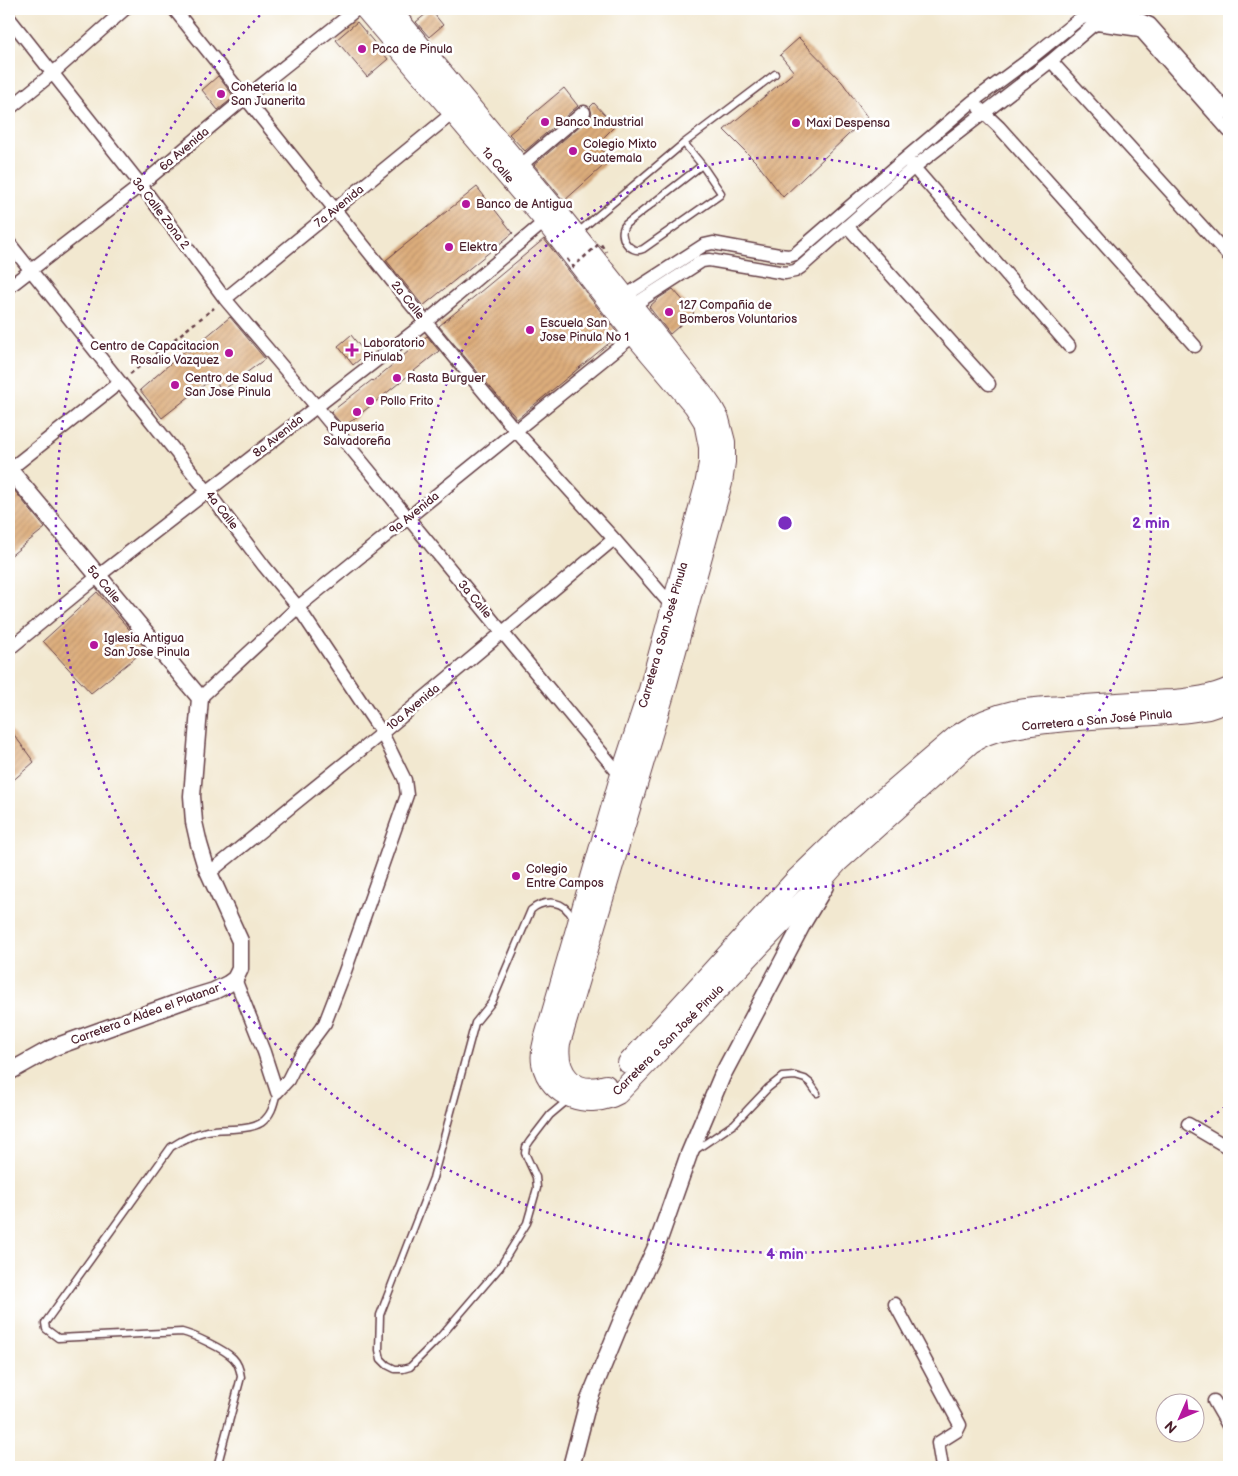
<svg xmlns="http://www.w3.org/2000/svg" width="1238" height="1476" font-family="'Balsamiq Sans',sans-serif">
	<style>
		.building { fill: url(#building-hatch) }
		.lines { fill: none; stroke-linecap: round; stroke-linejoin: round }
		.service-casing { stroke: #633d44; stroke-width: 9 }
		.minor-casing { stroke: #633d44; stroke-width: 15 }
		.tertiary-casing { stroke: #633d44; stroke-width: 19 }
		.primary-casing { stroke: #633d44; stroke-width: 22 }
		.path { stroke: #633d44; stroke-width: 2.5; stroke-dasharray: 4 4; stroke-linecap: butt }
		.service { stroke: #fff; stroke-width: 6 }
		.minor { stroke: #fff; stroke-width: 12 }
		.tertiary { stroke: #fff; stroke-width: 16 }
		.primary { stroke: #fff; stroke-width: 20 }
		.path-bridge { stroke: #633d44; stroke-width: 2.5; stroke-dasharray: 4 4; stroke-linecap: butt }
		.ring { fill: none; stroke: #7b2cbf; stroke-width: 2.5; stroke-dasharray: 2.5 5 }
		.poi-dot { fill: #b5179e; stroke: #fff; stroke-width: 2 }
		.labels { text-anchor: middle; stroke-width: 5; stroke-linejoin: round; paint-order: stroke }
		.poi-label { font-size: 12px; fill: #4a1f2b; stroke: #fff; text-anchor: start }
		.street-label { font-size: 12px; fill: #4a1f2b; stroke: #fff }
		.centre { fill: #7b2cbf; stroke: #fff; stroke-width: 2.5 }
		.ring-label { font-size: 15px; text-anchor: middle; font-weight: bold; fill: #7b2cbf; stroke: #fff; stroke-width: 5; stroke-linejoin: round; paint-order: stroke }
	</style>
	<defs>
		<pattern id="building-hatch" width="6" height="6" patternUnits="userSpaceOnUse" patternTransform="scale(1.25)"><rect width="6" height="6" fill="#dcad7c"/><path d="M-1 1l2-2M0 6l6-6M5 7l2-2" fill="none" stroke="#be946b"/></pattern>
	</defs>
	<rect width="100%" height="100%" fill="#fff"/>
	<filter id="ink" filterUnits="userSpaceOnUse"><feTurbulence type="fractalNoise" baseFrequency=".02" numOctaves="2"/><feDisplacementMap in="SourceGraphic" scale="10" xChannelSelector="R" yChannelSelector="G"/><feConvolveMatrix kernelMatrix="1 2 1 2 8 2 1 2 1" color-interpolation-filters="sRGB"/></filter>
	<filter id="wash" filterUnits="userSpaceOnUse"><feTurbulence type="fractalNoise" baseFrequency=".0096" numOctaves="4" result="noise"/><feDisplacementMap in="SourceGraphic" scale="20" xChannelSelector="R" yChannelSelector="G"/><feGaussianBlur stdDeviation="1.12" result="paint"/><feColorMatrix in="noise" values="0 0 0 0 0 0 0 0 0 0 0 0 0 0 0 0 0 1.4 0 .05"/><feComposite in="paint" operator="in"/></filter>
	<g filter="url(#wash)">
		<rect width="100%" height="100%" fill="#f2e8d0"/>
		<g id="blocks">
			<path class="building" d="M431 10 443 25 429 37 416 22Z
				M357 22 388 59 367 77 336 40Z
				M799 38 842 82 867 117 783 197 756 162 724 130 794 72 780 55Z
				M218 76 234 97 218 110 202 90Z
				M564 88 578 106 525 151 509 134Z
				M594 103 615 126 597 144 611 159 564 201 534 165 589 118 592 114 590 107Z
				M477 187 513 233 423 306 386 260Z
				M544 239 619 335 517 419 439 326Z
				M673 289 694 313 670 334 649 307 659 298Z
				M230 317 265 359 222 391 213 378 162 418 140 390 186 350 188 352Z
				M351 335 366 354 353 365 338 346Z
				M427 336 439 351 344 427 331 412 372 380 373 381Z
				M9 484 45 528 9 557Z
				M97 592 146 649 91 693 43 641Z
				M9 728 34 762 9 784Z"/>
		</g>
	</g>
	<g filter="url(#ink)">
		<use href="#blocks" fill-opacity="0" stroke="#633d44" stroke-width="1"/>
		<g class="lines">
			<g class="service-casing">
				<path id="service" d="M333 9H337
					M684 143 702 165 721 193 720 195 643 249C630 255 616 235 626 224L702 165
					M577 233 684 143 775 74
					M569 1099 550 1115 530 1141 526 1147 525 1153 536 1177 537 1188 527 1223 500 1267 440 1337 410 1367 403 1369H395L387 1365 381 1359 379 1350 380 1315 433 1178 475 1023 492 1002 531 910C541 901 558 899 568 911 571 913 572 918 574 922
					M694 1151 734 1124 768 1088 782 1077 795 1076 805 1079 810 1083 817 1093
					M217 1467 241 1377C240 1369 238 1363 233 1358 224 1349 194 1335 182 1332L58 1338 46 1329 45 1323 171 1147C182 1140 194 1134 207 1131 222 1128 248 1131 261 1123 272 1115 274 1104 277 1092"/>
			</g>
			<g class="minor-casing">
				<path id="minor" d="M174 9 409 302 516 431 614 539 672 606
					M9 18 141 185 225 299 316 406 624 780
					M1051 61 1229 256
					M979 108 999 127 1195 346
					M9 109 53 73 125 9
					M909 162 1069 346
					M520 166 584 112
					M847 226 989 384
					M9 243 207 491 264 566 298 607 382 733 405 780 407 795 344 974 325 1023 299 1058 288 1080 277 1092
					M9 287 141 185 245 98 357 9
					M625 296 704 245 713 243 779 255 789 256 795 254 899 164 972 102 1031 58 1078 20 1097 12 1136 18 1150 24 1229 113
					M225 299 454 112
					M632 306 702 261 709 260 785 273 795 271 801 267 913 168 1051 61 1092 26 1097 24 1140 30 1229 131
					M9 470 120 382
					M9 649 97 577 426 322 550 217
					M200 698 298 607 634 335
					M209 873 382 733 614 539
					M235 979 264 1052 277 1092
					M1188 1124 1229 1148
					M895 1304 960 1425 957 1431 938 1443 942 1467
					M1214 1401 1229 1427"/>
			</g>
			<g class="tertiary-casing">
				<path id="tertiary" d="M9 469 200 698 192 796 194 822 199 844 205 864 240 941V969L235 979 228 984 214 991 188 999 52 1048 9 1072
					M571 1467 588 1402 621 1322 657 1245 689 1154 722 1076 804 921 825 886"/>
			</g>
			<g class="primary-casing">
				<path id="primary" d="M365 9 545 221 634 335 694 406 704 422 709 447V463L705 486 649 690 619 781 544 1040C542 1047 541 1056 542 1063 549 1098 589 1110 618 1094L807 897 838 862 971 743C994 729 1002 731 1026 726 1080 717 1134 718 1188 712L1208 709 1229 702
					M390 9 557 211 706 398 713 408 719 419 725 442V462L722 483 664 694 560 1043C556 1073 574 1096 606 1085
					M628 1063 795 880 851 826 956 736C1001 706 1034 707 1085 705 1115 703 1145 701 1174 700 1193 698 1212 696 1229 688"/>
			</g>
			<path class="path" d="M130 374 214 308"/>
			<use href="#service" class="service"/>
			<use href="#minor" class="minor"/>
			<use href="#tertiary" class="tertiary"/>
			<use href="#primary" class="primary"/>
			<path class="path-bridge" d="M567 259 573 267 600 243 606 252"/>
		</g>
	</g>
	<g class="ring">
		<circle cx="785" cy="523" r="366"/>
		<path d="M1225 1107A731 731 0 0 1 264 11"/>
	</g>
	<g class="poi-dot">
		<circle cx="362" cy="49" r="5"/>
		<circle cx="221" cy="94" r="5"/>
		<circle cx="545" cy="122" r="5"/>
		<circle cx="796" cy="123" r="5"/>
		<circle cx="573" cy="151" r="5"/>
		<circle cx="466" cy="204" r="5"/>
		<circle cx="449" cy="247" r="5"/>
		<circle cx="669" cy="312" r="5"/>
		<circle cx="530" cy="330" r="5"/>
		<path d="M349.5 342.5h5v5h5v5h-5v5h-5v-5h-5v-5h5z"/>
		<circle cx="229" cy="353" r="5"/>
		<circle cx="397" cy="378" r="5"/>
		<circle cx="175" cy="385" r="5"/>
		<circle cx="370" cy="401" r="5"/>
		<circle cx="357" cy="412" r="5"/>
		<circle cx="94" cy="645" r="5"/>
		<circle cx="516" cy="876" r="5"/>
	</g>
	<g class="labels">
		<g class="poi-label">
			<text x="372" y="53">Paca de Pinula</text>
			<text x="231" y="91">Coheteria la<tspan x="231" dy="14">San Juanerita</tspan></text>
			<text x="555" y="126">Banco Industrial</text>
			<text x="806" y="127">Maxi Despensa</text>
			<text x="583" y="148">Colegio Mixto<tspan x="583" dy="14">Guatemala</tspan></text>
			<text x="476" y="208">Banco de Antigua</text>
			<text x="459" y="251">Elektra</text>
			<text x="679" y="309">127 Compañia de<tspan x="679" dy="14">Bomberos Voluntarios</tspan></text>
			<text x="540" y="327">Escuela San<tspan x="540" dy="14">Jose Pinula No 1</tspan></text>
			<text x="363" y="347">Laboratorio<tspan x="363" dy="14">Pinulab</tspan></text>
			<text x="219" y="350" text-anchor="end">Centro de Capacitacion<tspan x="219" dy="14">Rosalio Vazquez</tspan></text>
			<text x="185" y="382">Centro de Salud<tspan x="185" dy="14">San Jose Pinula</tspan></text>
			<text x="407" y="382">Rasta Burguer</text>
			<text x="380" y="405">Pollo Frito</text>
			<text x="357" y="431" text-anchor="middle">Pupuseria<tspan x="357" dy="14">Salvadoreña</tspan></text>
			<text x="104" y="642">Iglesia Antigua<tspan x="104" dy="14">San Jose Pinula</tspan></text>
			<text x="526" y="873">Colegio<tspan x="526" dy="14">Entre Campos</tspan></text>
		</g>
		<g class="street-label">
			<text transform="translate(184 149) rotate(-40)" y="4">6a Avenida</text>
			<text transform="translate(498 165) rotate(50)" y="4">1a Calle</text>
			<text transform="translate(339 206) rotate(-39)" y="4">7a Avenida</text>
			<text transform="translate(161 213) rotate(53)" y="4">3a Calle Zona 2</text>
			<text transform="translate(408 300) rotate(51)" y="4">2a Calle</text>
			<text transform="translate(278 436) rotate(-38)" y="4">8a Avenida</text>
			<text transform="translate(222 510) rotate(52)" y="4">4a Calle</text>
			<text transform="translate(414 513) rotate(-39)" y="4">9a Avenida</text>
			<text transform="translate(104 584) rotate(50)" y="4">5a Calle</text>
			<text transform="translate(475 599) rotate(50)" y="4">3a Calle</text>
			<text transform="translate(663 635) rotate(-74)" y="4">Carretera a San José Pinula</text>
			<text transform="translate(413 707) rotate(-40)" y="4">10a Avenida</text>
			<text transform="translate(1097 720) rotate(-5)" y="4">Carretera a San José Pinula</text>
			<text transform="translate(145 1014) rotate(-20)" y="4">Carretera a Aldea el Platanar</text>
			<text transform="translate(668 1040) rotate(-45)" y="4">Carretera a San José Pinula</text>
		</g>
	</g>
	<circle cx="785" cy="523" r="8" class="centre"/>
	<g class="ring-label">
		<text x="1151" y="528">2 min</text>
		<text x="785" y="1259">4 min</text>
	</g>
	<rect width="1238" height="1476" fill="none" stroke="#fff" stroke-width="30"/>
	<g transform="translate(1180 1418) rotate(225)"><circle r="24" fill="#ffffff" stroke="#b7a5aa"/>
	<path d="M0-4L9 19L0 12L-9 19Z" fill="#b5179e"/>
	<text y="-8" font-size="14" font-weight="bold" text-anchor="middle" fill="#4a1f2b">N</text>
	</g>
</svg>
